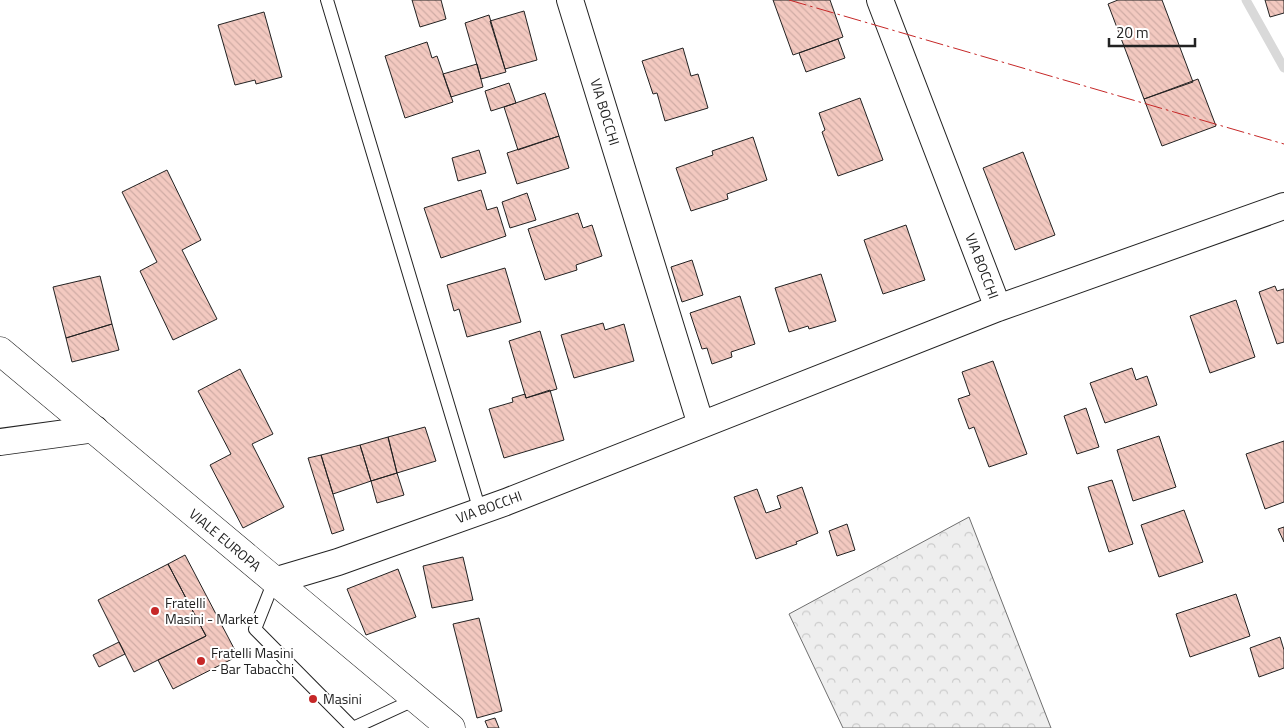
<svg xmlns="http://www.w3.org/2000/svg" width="1284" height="728" font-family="'Titillium Web',sans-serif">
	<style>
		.forest { fill: url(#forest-crowns); stroke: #6f6f6f }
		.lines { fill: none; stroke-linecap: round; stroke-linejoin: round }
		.stream { stroke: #d9d9d9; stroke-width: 9 }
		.building { fill: url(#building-back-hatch); stroke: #222 }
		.service-casing { stroke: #222; stroke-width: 14 }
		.minor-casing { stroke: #222; stroke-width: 28 }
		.secondary-casing { stroke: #222; stroke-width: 29 }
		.service { stroke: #fff; stroke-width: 12 }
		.minor { stroke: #fff; stroke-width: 26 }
		.secondary { stroke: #fff; stroke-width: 28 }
		.power { stroke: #c62828; stroke-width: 1; stroke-dasharray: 18 4 2.5 4; stroke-linecap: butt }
		.poi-dot { fill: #c62828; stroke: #fff; stroke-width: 2 }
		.labels { text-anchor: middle; stroke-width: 4; stroke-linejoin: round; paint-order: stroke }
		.street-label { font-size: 14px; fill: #222; stroke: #fff }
		.poi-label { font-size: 14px; fill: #222; stroke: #fff; text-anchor: start }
	</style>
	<defs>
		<pattern id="forest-crowns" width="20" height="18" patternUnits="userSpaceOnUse" patternTransform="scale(1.25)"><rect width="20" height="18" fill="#eee"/><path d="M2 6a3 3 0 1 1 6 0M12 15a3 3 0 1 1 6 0" fill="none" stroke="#ccc"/></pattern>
		<pattern id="building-back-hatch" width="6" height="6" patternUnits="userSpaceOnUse" patternTransform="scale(1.25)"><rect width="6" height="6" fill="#f3c9c0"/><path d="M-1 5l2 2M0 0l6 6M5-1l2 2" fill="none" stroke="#d0aca5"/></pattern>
	</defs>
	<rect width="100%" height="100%" fill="#fff"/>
	<path class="forest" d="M969 517 1051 728H843L789 614Z"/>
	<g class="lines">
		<path class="stream" d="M1246 0 1284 68"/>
	</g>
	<path class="building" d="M412 0H441L446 19 420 27Z
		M773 0H830L843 37 793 55Z
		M1118 0H1162L1193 82 1144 99 1108 4Z
		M1265 0H1284V13L1270 17Z
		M524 11 537 60 505 69 490 21Z
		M264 12 282 77 256 84 255 80 235 85 218 25Z
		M489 15 506 72 481 79 465 23Z
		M838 39 845 58 806 72 799 53Z
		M427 42 432 58 437 56 453 102 405 118 385 56Z
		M683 48 691 76 698 74 708 108 665 121 657 93 653 94 642 61Z
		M477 64 483 87 451 97 443 74Z
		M1198 79 1216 126 1162 146 1144 99Z
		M509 83 516 103 491 111 485 91Z
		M545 93 559 136 518 150 504 107Z
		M860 98 883 160 838 176 822 132 825 130 819 113Z
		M559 136 569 168 517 184 507 153Z
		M753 137 767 180 727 194 728 199 691 211 676 168 713 155 712 151Z
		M479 150 486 173 458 181 452 158Z
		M1023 152 1055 235 1015 250 983 168Z
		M167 170 201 240 182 250 217 319 173 340 140 271 157 262 122 192Z
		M481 190 487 210 497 207 506 236 441 258 424 208Z
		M527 193 536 220 510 228 502 202Z
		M578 213 583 228 592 225 602 256 576 265 577 270 545 280 528 229Z
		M906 225 925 280 883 294 864 240Z
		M692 260 703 295 682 302 671 267Z
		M505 268 521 322 467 337 459 309 454 311 447 285Z
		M821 274 836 321 809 329 808 326 789 332 775 288Z
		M100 276 112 324 66 338 53 287Z
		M1275 286 1277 291 1284 289V342L1277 344 1259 292Z
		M740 296 755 344 731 352 732 357 712 364 707 348 702 349 690 313Z
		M1236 300 1255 357 1210 373 1190 316Z
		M603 323 605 330 624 324 634 361 574 378 561 335Z
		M112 324 119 350 72 362 66 338Z
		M540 331 557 389 526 398 509 341Z
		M993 361 1027 454 989 467 974 427 969 429 958 399 970 395 962 372Z
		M1132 368 1136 380 1147 376 1157 405 1105 423 1090 383Z
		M240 369 273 434 252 444 284 507 243 528 210 465 231 454 198 391Z
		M550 390 564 440 504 458 489 409 513 402 512 398 525 394 526 398Z
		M1086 408 1099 447 1077 454 1064 416Z
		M425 427 436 461 397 473 388 437Z
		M1159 436 1176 487 1133 501 1117 450Z
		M388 437 397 473 371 481 360 445Z
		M1284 441V502L1265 509 1246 454Z
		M360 445 371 481 333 494 321 455Z
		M321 455 344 530 332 534 308 458Z
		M397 473 404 495 377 503 371 481Z
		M1112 480 1133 544 1109 552 1088 487Z
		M802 487 818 533 796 542 797 544 756 559 734 497 757 489 766 513 781 508 777 496Z
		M1184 510 1203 562 1159 577 1141 525Z
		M847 524 855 550 837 556 829 531Z
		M1284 527V542L1278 529Z
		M185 555 238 656 173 689 158 660 206 636 168 564Z
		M463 557 473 600 432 608 423 566Z
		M168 564 206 636 134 672 98 600Z
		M398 569 416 617 366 635 347 589Z
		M1236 594 1250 636 1190 657 1176 614Z
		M479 618 502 711 477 718 453 624Z
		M1280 637 1284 650V668L1259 677 1250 648Z
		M119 642 125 654 99 667 93 655Z
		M495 718 499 728H488L485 721Z"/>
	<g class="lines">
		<g class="service-casing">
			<path id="service" d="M327 0 480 511
				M274 581 255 629 353 728 416 699"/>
		</g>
		<g class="minor-casing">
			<path id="minor" d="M570 0 701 425
				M880 0 998 308
				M0 442 95 429
				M274 581 338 562 506 502 998 308 1284 206"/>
		</g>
		<g class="secondary-casing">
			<path id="secondary" d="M0 351 451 728"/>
		</g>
		<use href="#service" class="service"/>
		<use href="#minor" class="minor"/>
		<use href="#secondary" class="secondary"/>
		<path class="power" d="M789 0 1284 144"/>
	</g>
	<g class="poi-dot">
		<circle cx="155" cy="611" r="5"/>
		<circle cx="201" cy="661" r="5"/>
		<circle cx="313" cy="699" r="5"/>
	</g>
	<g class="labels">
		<g class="street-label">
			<text transform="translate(605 112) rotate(73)" y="5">VIA BOCCHI</text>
			<text transform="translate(982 266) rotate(69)" y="5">VIA BOCCHI</text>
			<text transform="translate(489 507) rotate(-20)" y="5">VIA BOCCHI</text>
			<text transform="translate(225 540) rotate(40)" y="5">VIALE EUROPA</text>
		</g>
		<g class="poi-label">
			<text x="165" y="608">Fratelli<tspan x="165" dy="16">Masini - Market</tspan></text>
			<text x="211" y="658">Fratelli Masini<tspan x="211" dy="16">- Bar Tabacchi</tspan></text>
			<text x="323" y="704">Masini</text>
		</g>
	</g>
	<path d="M1109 38v8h86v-8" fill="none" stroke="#222222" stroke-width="2.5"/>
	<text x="1116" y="38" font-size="15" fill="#222222" stroke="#ffffff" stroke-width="4" paint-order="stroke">20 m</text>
</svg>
